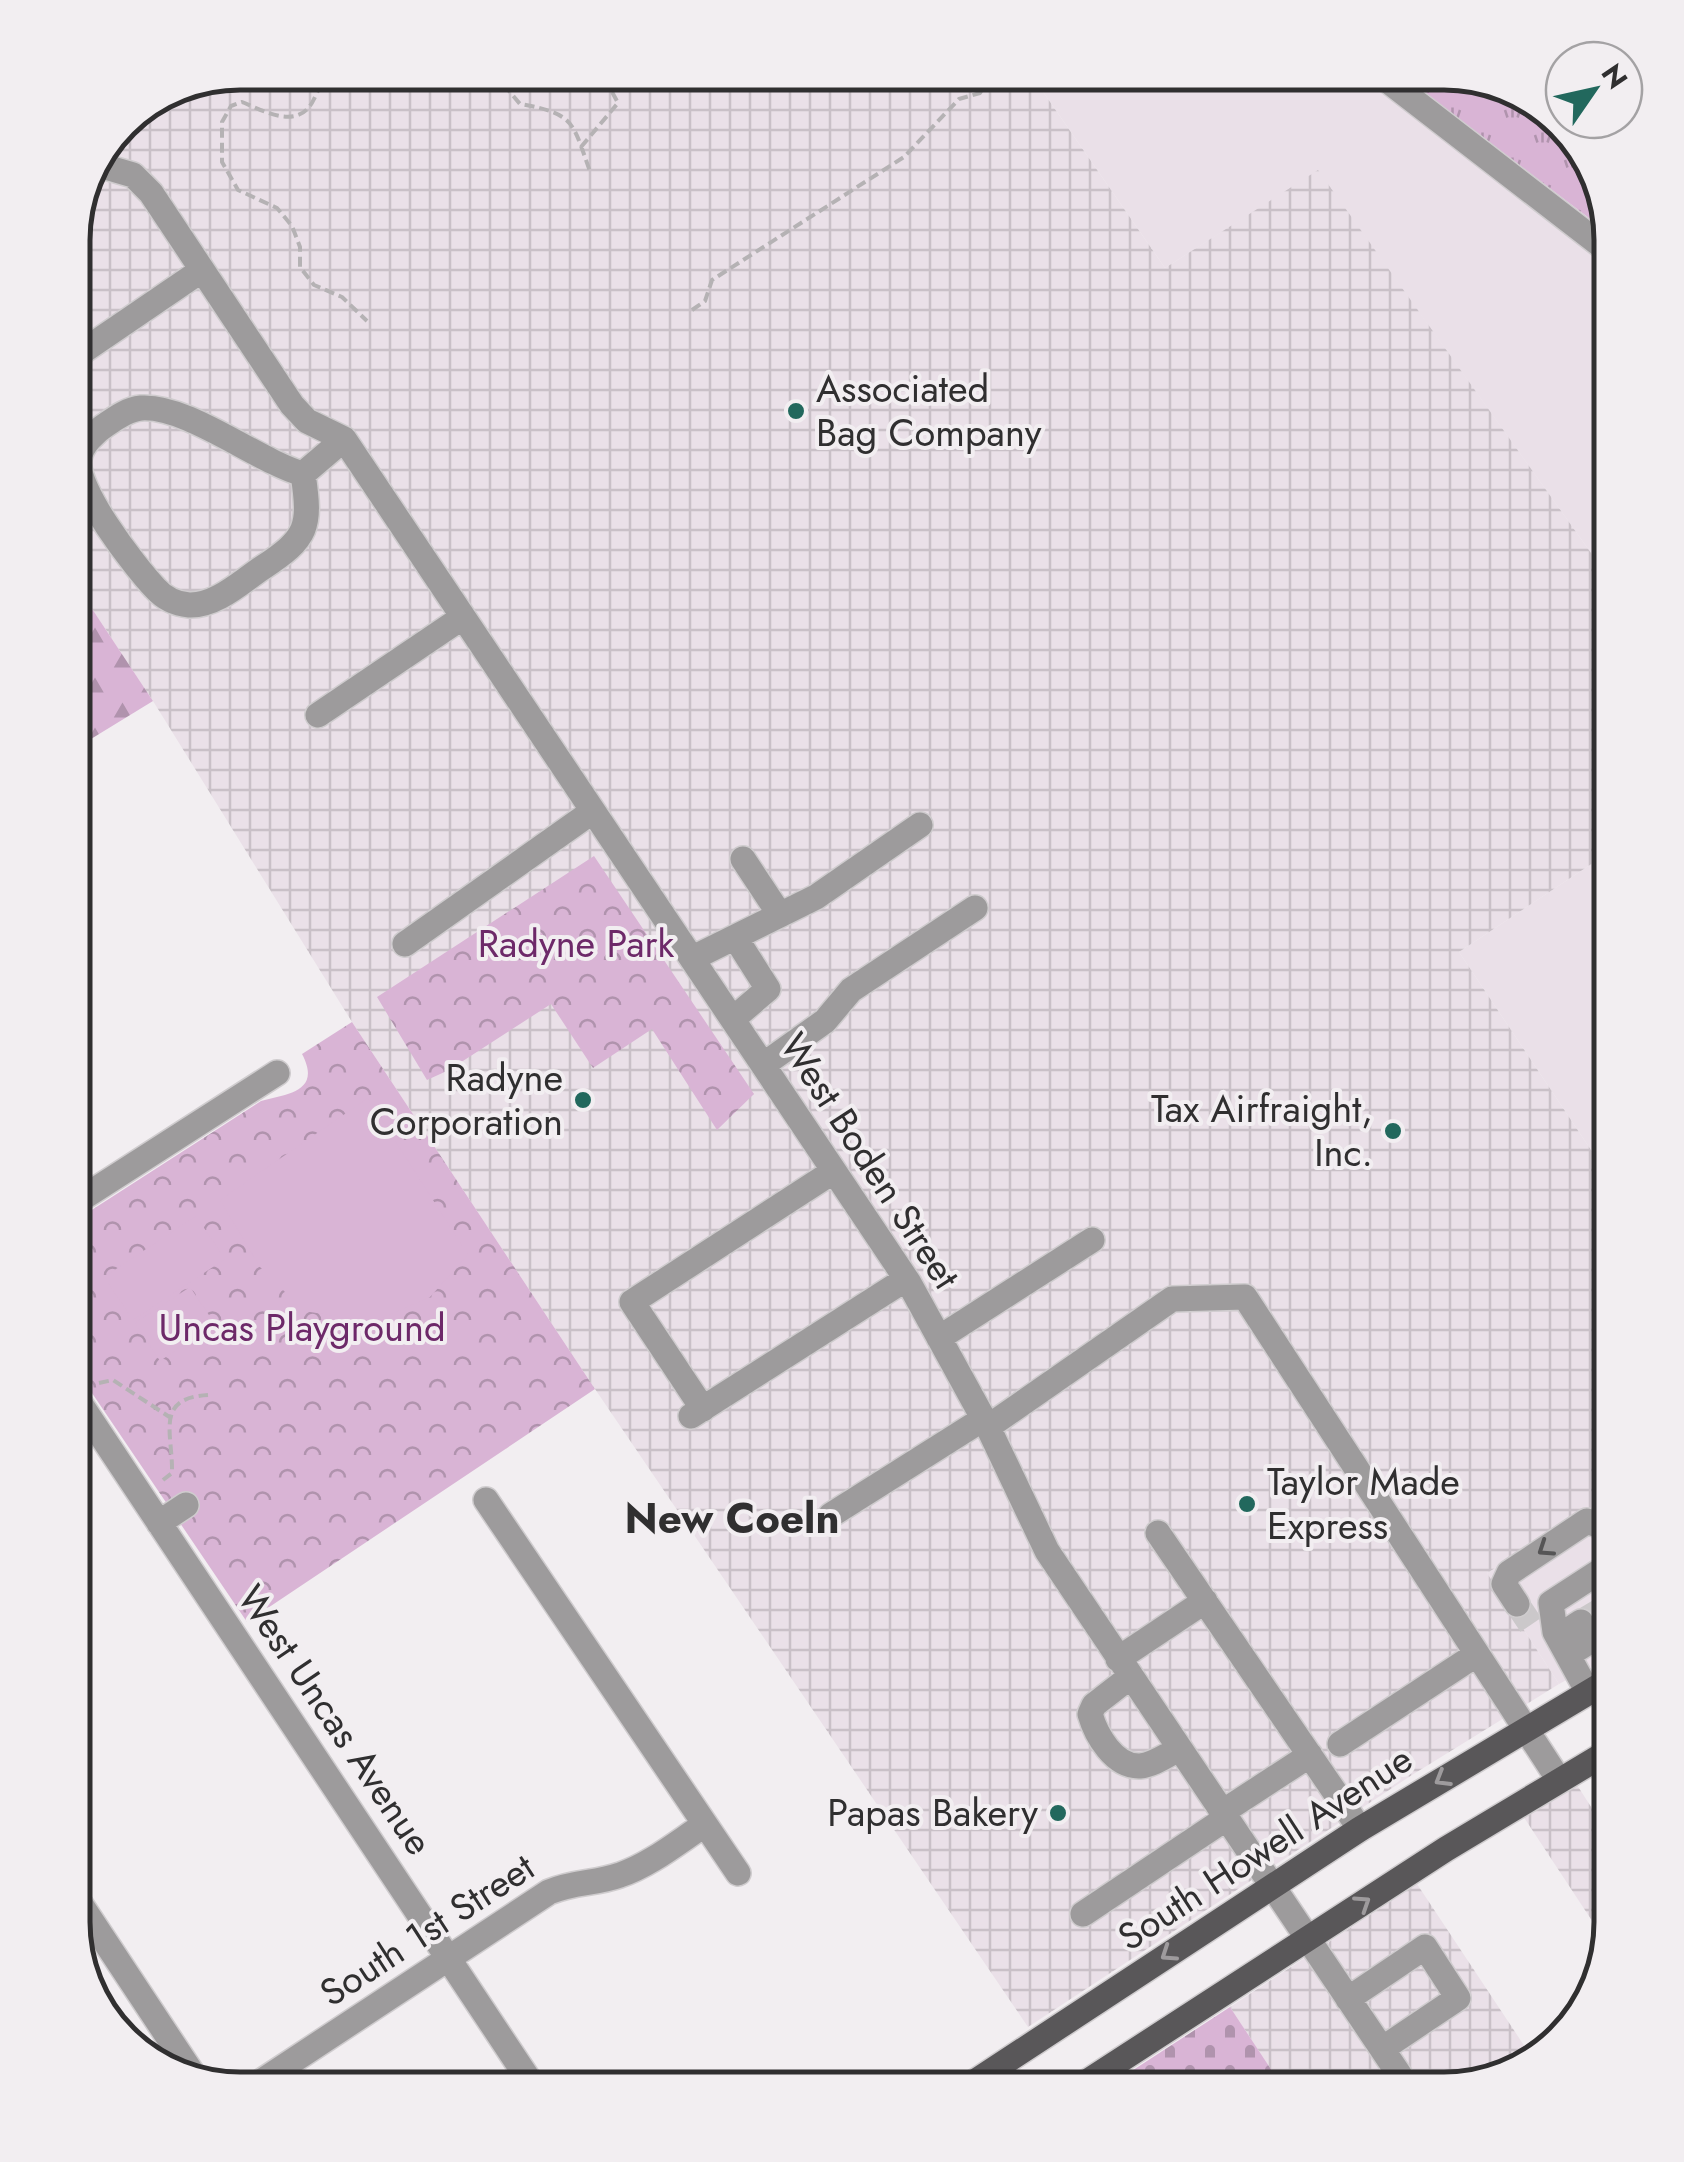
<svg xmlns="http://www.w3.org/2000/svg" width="1684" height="2162" font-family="Jost,sans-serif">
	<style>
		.built { fill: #eae0e8 }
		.industrial { fill: url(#industrial-grid) }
		.grass { fill: url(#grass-tufts) }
		.forest { fill: url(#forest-firs) }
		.cemetery { fill: url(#cemetery-stones) }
		.park { fill: url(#park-crowns) }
		.pitch { fill: #d9b4d5 }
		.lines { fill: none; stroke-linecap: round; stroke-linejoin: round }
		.minor-tunnel { stroke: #cbc8ca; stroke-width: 25; stroke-dasharray: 25 12; stroke-linecap: butt }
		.minor-casing { stroke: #cfccce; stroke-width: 28 }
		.major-casing { stroke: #cfccce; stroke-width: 28 }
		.path { stroke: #b5b2b4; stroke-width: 4; stroke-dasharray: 10 5; stroke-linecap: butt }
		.minor { stroke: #9d9b9c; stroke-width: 25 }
		.major { stroke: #595759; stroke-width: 25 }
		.oneway { stroke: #565556 }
		.oneway2 { stroke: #9e9b9d }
		.poi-dot { fill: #22685d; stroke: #f2eef1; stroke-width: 4 }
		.labels { text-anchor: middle; stroke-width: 8; stroke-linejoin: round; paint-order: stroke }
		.poi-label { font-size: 38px; fill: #302f30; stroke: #f2eef1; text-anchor: end }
		.park-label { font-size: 38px; fill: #6d2969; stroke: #f2eef1 }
		.street-label { font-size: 38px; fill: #302f30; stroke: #f2eef1 }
		.quarter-label { font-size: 42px; font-weight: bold; fill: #302f30; stroke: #f2eef1 }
		.rim { fill: none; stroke: #302f30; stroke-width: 5 }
	</style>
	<defs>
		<pattern id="industrial-grid" width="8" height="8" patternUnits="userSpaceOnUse" patternTransform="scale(2.5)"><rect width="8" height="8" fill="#eae0e8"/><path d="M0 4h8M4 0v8" fill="none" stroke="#c9c0c7"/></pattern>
		<pattern id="grass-tufts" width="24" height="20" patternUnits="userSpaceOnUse" patternTransform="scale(2.5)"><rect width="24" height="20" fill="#d9b4d5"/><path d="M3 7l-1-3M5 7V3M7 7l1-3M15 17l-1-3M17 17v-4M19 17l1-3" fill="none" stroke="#b093ad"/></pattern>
		<pattern id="forest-firs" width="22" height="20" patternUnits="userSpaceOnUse" patternTransform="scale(2.5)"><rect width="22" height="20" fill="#d9b4d5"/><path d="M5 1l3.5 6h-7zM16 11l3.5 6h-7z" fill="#b093ad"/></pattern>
		<pattern id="cemetery-stones" width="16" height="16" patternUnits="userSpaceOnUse" patternTransform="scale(2.5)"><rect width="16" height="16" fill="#d9b4d5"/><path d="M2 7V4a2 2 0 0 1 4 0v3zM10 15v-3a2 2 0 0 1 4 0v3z" fill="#b093ad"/></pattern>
		<pattern id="park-crowns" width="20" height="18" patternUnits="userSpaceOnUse" patternTransform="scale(2.5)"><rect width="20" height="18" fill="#d9b4d5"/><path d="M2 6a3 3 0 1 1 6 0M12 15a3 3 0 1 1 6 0" fill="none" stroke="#b093ad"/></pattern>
	</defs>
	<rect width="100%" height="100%" fill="#f2eef1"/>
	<path class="built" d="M1030 73H1454L1527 95 1584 148 1611 240V581L1318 171 1165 268Z
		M1611 851V1180L1459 952Z
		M1609 1500 1611 1656 1559 1684 1487 1573Z"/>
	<path class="industrial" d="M240 73H1030L1165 268 1318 170 1611 581V851L1459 952 1611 1180V1504L1608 1500 1487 1573 1559 1684 1412 1775 1028 2027 595 1389 352 1022 153 701 73 580V229L90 166 129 115Z
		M1577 1785 1611 1838V1922L1606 1942 1523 1816Z
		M1417 1884 1535 2062 1444 2089H1284L1230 2007Z"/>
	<path class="grass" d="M1399 73H1454L1527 95 1584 148 1610 234Z"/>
	<path class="forest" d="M73 580 153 701 73 750Z"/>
	<path class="cemetery" d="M1230 2007 1284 2089H1104Z"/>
	<path class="park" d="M594 856 754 1094 717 1130 652 1029 593 1068 551 1004 449 1070 427 1080 377 997Z
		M352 1022 595 1389 247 1622 73 1365V1222L261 1101C287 1094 322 1092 302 1054Z"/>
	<path class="pitch" d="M368 1098 468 1255 430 1297 373 1322 304 1311 260 1267 220 1200Z
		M196 1216 225 1259 133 1320 104 1277Z
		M190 1287 215 1324 160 1361 135 1323Z"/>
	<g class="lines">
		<path class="minor-tunnel" d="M1517 1604 1535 1631
			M1581 1622 1611 1604
			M1592 1640 1611 1628"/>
		<g class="minor-casing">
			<path id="minor" d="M1378 73 1611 253
				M92 163 133 175 151 193 292 405 307 421 344 439 909 1283 988 1427 1047 1551 1409 2089
				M73 358 202 270
				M303 474C311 527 308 538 262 568 241 582 216 606 189 605 176 604 164 598 155 588 135 567 74 488 79 459 81 445 96 431 107 424 117 417 129 409 141 408 188 405 257 461 303 474L344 439
				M318 715 463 617
				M743 859 780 915
				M405 944 593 811
				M693 958 816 897 920 825
				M733 1019 768 989 735 937
				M763 1065 825 1021 851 990 975 908
				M73 1204 277 1073
				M939 1338 1092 1240
				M73 1393 535 2089
				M703 1409 632 1302 834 1171
				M691 1416 906 1279
				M988 1427 1172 1299 1245 1297 1559 1780
				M486 1500 738 1873
				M831 1515 983 1419
				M159 1523 186 1505
				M1158 1533 1360 1829
				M1517 1604 1504 1584 1509 1573 1587 1521 1603 1527 1611 1535
				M1558 1637 1581 1622
				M1568 1655 1592 1640
				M1118 1659 1205 1601
				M1130 1677 1094 1705 1090 1714C1096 1735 1114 1767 1140 1766 1153 1765 1167 1755 1179 1749
				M1588 1692 1555 1632 1551 1603 1611 1564
				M1340 1744 1477 1654
				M1221 1813 1310 1755
				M73 1893 196 2079
				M1083 1914 1225 1819
				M1348 1999 1425 1947 1458 1998 1382 2049
				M250 2089 549 1892C576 1881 595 1884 620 1875 650 1865 678 1842 704 1825"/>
		</g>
		<g class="major-casing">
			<path id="major" d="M964 2089 1360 1829 1611 1679
				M1076 2089 1446 1849 1611 1750"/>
		</g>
		<path class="path" d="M332 73C322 79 319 89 314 99 299 131 266 112 242 102L231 106 222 122V162L238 190 277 208 292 226 300 247V267L314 285 342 297 367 321
			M494 73 520 104C577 114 572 123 591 174
			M581 147 618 103 611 90 592 77 591 73
			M692 310 705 301 712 280 904 157 959 99 980 93 985 84 969 73
			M99 1383 113 1380 171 1418
			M163 1480 172 1473C173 1433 154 1398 208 1395"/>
		<use href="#minor" class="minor"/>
		<use href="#major" class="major"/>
	</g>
	<defs><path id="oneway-chevron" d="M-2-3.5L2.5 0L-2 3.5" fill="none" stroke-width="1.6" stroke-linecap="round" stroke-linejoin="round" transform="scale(2.5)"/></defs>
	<use class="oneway" href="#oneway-chevron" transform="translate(1545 1549) rotate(146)"/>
	<g class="oneway2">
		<use href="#oneway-chevron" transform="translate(1442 1779) rotate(149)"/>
		<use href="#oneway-chevron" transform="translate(1363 1903) rotate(-33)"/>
		<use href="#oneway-chevron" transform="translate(1168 1954) rotate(146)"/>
	</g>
	<g class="poi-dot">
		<circle cx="796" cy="411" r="10"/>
		<circle cx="583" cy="1100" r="10"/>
		<circle cx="1393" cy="1131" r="10"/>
		<circle cx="1247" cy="1504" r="10"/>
		<circle cx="1058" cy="1813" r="10"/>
	</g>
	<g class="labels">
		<g class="poi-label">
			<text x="816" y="402" text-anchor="start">Associated<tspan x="816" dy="44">Bag Company</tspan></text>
			<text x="563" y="1091">Radyne<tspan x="563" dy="44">Corporation</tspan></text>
			<text x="1373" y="1122">Tax Airfraight,<tspan x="1373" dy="44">Inc.</tspan></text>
			<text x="1267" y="1495" text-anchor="start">Taylor Made<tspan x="1267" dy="44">Express</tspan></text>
			<text x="1038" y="1826">Papas Bakery</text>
		</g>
		<g class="park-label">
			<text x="576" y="957">Radyne Park</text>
			<text x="302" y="1341">Uncas Playground</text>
		</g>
		<g class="street-label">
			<text transform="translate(870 1161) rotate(57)" y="13">West Boden Street</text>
			<text transform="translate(335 1720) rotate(56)" y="13">West Uncas Avenue</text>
			<text transform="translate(1265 1848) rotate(-33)" y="13">South Howell Avenue</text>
			<text transform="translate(427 1930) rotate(-33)" y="13">South 1st Street</text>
		</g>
		<g class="quarter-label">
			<text x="732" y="1533">New Coeln</text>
		</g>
	</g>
	<path d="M0 0H1684V2162H0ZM240 90H1444A150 150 0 0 1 1594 240V1922A150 150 0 0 1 1444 2072H240A150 150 0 0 1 90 1922V240A150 150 0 0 1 240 90Z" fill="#f2eef1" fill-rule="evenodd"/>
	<path class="rim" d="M240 90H1444A150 150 0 0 1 1594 240V1922A150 150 0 0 1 1444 2072H240A150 150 0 0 1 90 1922V240A150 150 0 0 1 240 90Z"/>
	<g transform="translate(1594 90) rotate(56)"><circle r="48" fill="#f2eef1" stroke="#a4a2a4" stroke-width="2.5"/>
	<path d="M0-8L18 38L0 25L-18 38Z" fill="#22685d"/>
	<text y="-15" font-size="28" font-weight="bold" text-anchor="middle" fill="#302f30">N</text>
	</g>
</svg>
